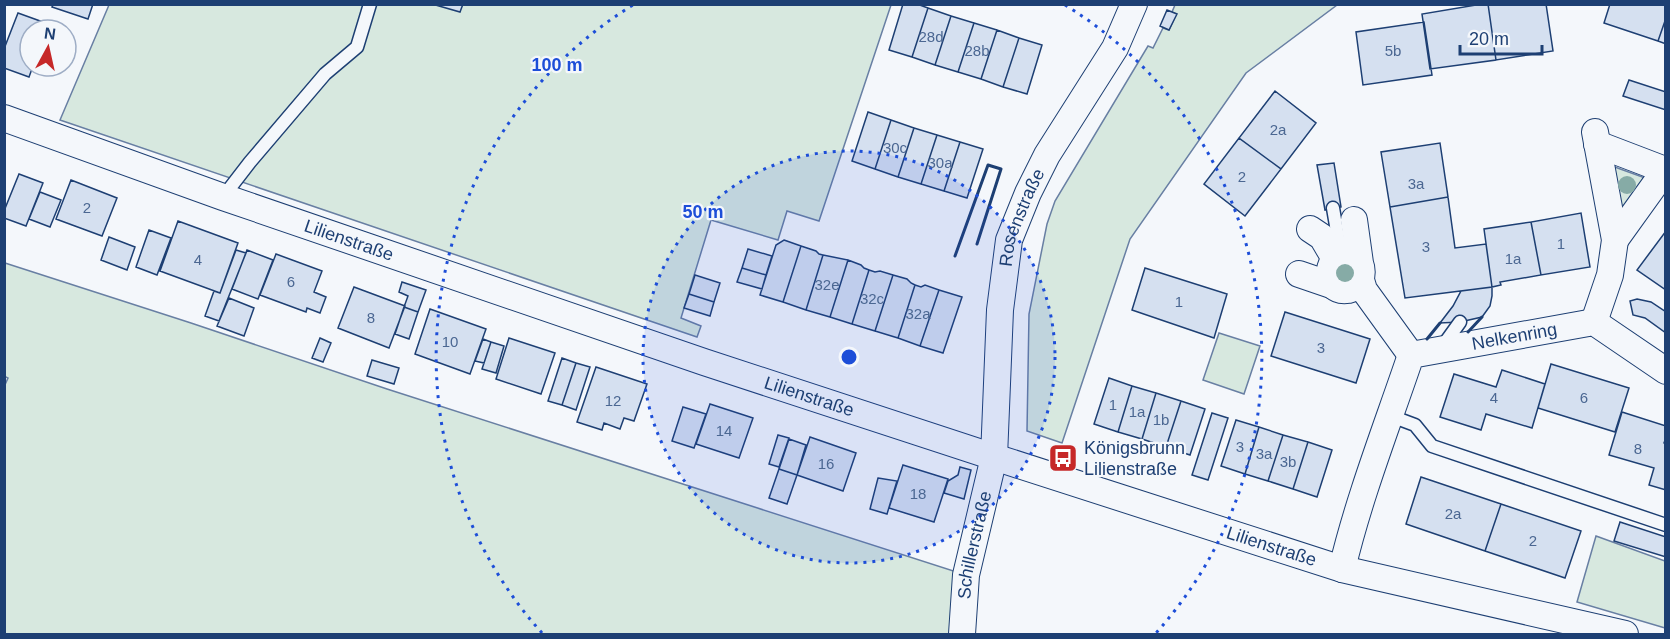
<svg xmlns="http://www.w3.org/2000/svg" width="1670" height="639" font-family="Arial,sans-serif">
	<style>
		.green { fill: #d7e8df; stroke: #687fa3; stroke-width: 1.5 }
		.building { fill: #d5e0f0; stroke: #1d3f73; stroke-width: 1.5 }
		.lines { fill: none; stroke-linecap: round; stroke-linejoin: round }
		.lane-casing { stroke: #1d3f73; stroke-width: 15 }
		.street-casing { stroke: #1d3f73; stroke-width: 28 }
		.lane { stroke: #f4f7fb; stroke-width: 12 }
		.street { stroke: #f4f7fb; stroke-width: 26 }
		.wall { stroke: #1d3f73; stroke-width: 3 }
		.tree { fill: #86aba6 }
		.ring { fill: none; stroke: #1d4ed8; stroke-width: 3; stroke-dasharray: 3 6 }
		.labels { text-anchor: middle; stroke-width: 4.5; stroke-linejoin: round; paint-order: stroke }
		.number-label { font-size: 15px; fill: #4b6792 }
		.street-label { font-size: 18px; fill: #1d3f73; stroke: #f4f7fb }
		.poi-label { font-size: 18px; fill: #1d3f73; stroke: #f4f7fb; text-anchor: start }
		.centre { fill: #1d4ed8; stroke: #f4f7fb; stroke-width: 3 }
		.ring-label { font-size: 18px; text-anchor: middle; font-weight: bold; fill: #1d4ed8; stroke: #f4f7fb; stroke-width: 4.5; stroke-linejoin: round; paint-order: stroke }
	</style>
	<rect width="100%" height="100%" fill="#f4f7fb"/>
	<path class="green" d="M109 5H891L819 221 787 211 778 240 711 220 681 318 701 326 697 337 60 120Z
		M1175 5H1337L1246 73 1130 239 1062 443 1027 431 1029 314 1047 224 1055 201 1148 46 1153 48 1163 28 1169 30 1176 14 1172 12Z
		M1612 166 1648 179 1620 212Z
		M5 263 191 323 387 389 966 575 962 634H5L4 387 8 378 4 376Z
		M1219 333 1260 346 1244 394 1203 380Z
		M1596 536 1665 561V628L1577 602Z"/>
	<path class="building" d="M53 4H93L88 19 52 7Z
		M432 4H463L460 12Z
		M903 4H917L928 8 912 57 889 50Z
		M1482 4H1488L1496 60 1430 69 1422 14Z
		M1488 4H1546L1553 51 1496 60Z
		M1610 4H1666V18L1658 41 1604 23Z
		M928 8 951 16 935 65 912 57Z
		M1167 10 1177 14 1169 30 1160 26Z
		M18 13 54 26 52 30H30V66H33L29 77 4 68V49Z
		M951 16 974 23 958 72 935 65Z
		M1666 18V44L1658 41Z
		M1424 22 1432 75 1363 85 1356 32Z
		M974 23 997 30 981 79 958 72Z
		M997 30 1019 38 1003 87 981 79Z
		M1019 38 1042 45 1027 94 1003 87Z
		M1629 80 1666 92V110L1623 96Z
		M1275 91 1316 123 1281 169 1239 138Z
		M868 112 891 120 875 169 852 161Z
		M891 120 914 128 898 177 875 169Z
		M914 128 937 135 921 184 898 177Z
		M937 135 960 142 944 191 921 184Z
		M1239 138 1281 169 1245 216 1204 184Z
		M960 142 983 149 967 198 944 191Z
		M1440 143 1448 197 1390 207 1381 152Z
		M1334 163 1341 207 1325 210 1317 165Z
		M19 174 43 183 26 226 4 218V211Z
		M71 180 117 198 102 236 56 219Z
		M40 192 61 200 50 227 29 219Z
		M1448 197 1455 248 1486 244 1492 287 1405 298 1390 207Z
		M1581 213 1590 267 1541 275 1531 222Z
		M178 221 238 243 220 293 160 271Z
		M1531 222 1541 275 1500 282 1501 285 1492 287 1484 229Z
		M149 230 171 238 157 275 136 267Z
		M1666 231V290L1637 270Z
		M109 237 135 247 127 270 101 260Z
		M784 240 801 246 783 302 760 295 776 245Z
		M801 246 816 251 819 254 823 255 806 310 783 302Z
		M748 249 772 256 766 275 742 268Z
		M236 250 246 253 219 321 205 316 214 291 220 293Z
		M247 250 273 260 258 299 232 289Z
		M276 254 322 271 314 292 326 297 320 313 307 308 306 312 260 295Z
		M823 255 848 260 830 317 806 310Z
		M848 260 861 265 864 268 869 270 852 324 830 317Z
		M742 268 766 275 762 289 737 282Z
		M1145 268 1227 294 1214 338 1132 310Z
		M869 270 875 272 880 271 893 275 875 331 852 324Z
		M695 275 720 283 714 302 689 294Z
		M893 275 907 279 911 283 915 285 898 338 875 331Z
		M402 282 426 290 418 312 404 307 408 296 399 292Z
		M915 285 921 287 925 285 939 290 920 346 898 338Z
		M354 287 405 306 389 348 338 328Z
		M1492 287V296L1490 306 1482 317 1460 322 1440 323 1453 306 1461 291Z
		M939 290 962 297 943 353 920 346Z
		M689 294 714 302 710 316 684 308Z
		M229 298 254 308 244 336 217 326Z
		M1637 299 1651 302 1666 312V333L1645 318 1633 315 1630 301Z
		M404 307 418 312 409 339 395 334Z
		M430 309 486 329 470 374 415 354Z
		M1285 312 1370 339 1356 383 1271 356Z
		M320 338 331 343 323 362 312 358Z
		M509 338 555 353 541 394 496 379Z
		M483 339 491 342 484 363 475 361Z
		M491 342 504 346 496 373 482 369Z
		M562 358 576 363 562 405 548 401Z
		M372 360 399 368 394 384 367 376Z
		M576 363 590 367 576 410 562 405Z
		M1551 364 1629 388 1615 432 1538 408Z
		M596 367 647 384 634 421 624 418 620 429 604 423 602 430 577 422Z
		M1502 370 1545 384 1532 428 1486 414 1481 430 1440 417 1454 374 1496 387Z
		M1109 378 1132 386 1118 432 1094 424Z
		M1132 386 1156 393 1142 439 1118 432Z
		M1156 393 1181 401 1166 447 1142 439Z
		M1181 401 1205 409 1190 455 1166 447Z
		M710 404 753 418 739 458 696 444Z
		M683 407 706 414 694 448 672 441Z
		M1622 412 1666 426V438L1664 443 1666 444V490L1649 485 1654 468 1609 455Z
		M1212 413 1228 418 1208 480 1192 475Z
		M1236 420 1259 427 1245 474 1221 466Z
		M1259 427 1283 435 1268 481 1245 474Z
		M778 435 789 438 779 467 769 464Z
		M1283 435 1308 442 1293 489 1268 481Z
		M810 437 856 453 843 491 797 475Z
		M789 439 806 445 797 475 779 469Z
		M1308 442 1332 450 1317 497 1293 489Z
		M903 465 948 479 934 522 889 508Z
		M960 467 971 470 964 499 944 493 948 481 958 475Z
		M779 469 797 475 787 504 769 498Z
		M1421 477 1501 504 1485 551 1406 524Z
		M878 478 897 481 887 514 870 509Z
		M1501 504 1581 531 1565 578 1485 551Z
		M1620 522 1666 537V557L1614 541Z"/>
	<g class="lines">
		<g class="lane-casing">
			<path id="lane" d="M223 197 250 162 325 74 357 47 370 4
				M1333 208 1341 255
				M1442 347 1460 322
				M1391 416 1415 425 1432 446 1666 525"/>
		</g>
		<g class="street-casing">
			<g id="street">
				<path id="s1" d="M4 118 223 197 704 362 994 457 1342 569 1625 634"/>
				<path d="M1597 144 1665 170"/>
				<path d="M1354 220 1360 263C1364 274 1361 287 1348 290 1316 295 1329 235 1360 263"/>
				<path d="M1310 229 1322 237 1335 259"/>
				<path d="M1615 240 1666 169"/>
				<path d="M1299 274 1337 287"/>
				<path d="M1361 280 1364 290 1411 355"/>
				<path d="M1594 322 1610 275 1615 240 1595 132"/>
				<path id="s2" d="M1342 569C1359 497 1387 426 1411 355L1594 322 1666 371"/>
				<path id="s3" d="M962 634 966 575 994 457 1000 310 1009 240 1028 193 1047 155 1115 48 1134 4"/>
			</g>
		</g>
		<use href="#lane" class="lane"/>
		<use href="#street" class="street"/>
		<path class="wall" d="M955 256 988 165 1001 169 977 244
			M1468 332 1482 317
			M1427 339 1440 323"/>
	</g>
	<g class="tree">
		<circle cx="1627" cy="185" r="9"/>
		<circle cx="1345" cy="273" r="9"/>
	</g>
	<circle cx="849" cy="357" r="206" fill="#1d4ed8" fill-opacity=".12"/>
	<g class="ring">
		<circle cx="849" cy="357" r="206"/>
		<path d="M542 633A413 413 0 0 1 633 5M1065 5A413 413 0 0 1 1156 633"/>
	</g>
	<defs>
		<g id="bus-square" transform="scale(1.5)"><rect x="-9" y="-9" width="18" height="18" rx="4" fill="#c62828" stroke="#f4f7fb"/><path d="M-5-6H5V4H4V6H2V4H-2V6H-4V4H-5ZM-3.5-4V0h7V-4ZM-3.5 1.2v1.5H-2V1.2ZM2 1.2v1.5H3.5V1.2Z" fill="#fff"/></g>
	</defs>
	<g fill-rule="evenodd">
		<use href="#bus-square" x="1063" y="458"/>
	</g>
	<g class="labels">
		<g class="number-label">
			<text x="931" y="42">28d</text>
			<text x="977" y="56">28b</text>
			<text x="1393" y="56">5b</text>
			<text x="1278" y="135">2a</text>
			<text x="895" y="153">30c</text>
			<text x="940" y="168">30a</text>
			<text x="1242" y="182">2</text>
			<text x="1416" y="189">3a</text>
			<text x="87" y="213">2</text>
			<text x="1561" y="249">1</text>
			<text x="1426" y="252">3</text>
			<text x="1513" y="264">1a</text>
			<text x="198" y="265">4</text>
			<text x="291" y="287">6</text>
			<text x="827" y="290">32e</text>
			<text x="872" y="304">32c</text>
			<text x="1179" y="307">1</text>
			<text x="918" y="319">32a</text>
			<text x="371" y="323">8</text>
			<text x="450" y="347">10</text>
			<text x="1321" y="353">3</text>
			<text x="1494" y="403">4</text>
			<text x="1584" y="403">6</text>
			<text x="613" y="406">12</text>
			<text x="1113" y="410">1</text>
			<text x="1137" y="417">1a</text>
			<text x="1161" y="425">1b</text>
			<text x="724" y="436">14</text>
			<text x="1240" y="452">3</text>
			<text x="1638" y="454">8</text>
			<text x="1264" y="459">3a</text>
			<text x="1288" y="467">3b</text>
			<text x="826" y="469">16</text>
			<text x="918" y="499">18</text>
			<text x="1453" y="519">2a</text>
			<text x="1533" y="546">2</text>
		</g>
		<g class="street-label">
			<text dy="6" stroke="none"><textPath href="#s3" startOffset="423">Rosenstraße</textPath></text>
			<text dy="6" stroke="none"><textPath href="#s1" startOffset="366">Lilienstraße</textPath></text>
			<text dy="6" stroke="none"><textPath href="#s2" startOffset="330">Nelkenring</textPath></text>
			<text dy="6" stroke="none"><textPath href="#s1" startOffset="852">Lilienstraße</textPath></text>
			<text dy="6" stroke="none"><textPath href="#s3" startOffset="90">Schillerstraße</textPath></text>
			<text dy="6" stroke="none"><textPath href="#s1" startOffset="1338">Lilienstraße</textPath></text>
		</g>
		<g class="poi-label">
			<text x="1084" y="454">Königsbrunn<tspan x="1084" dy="21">Lilienstraße</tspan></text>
		</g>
	</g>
	<circle cx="849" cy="357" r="9" class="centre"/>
	<g class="ring-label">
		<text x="557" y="71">100 m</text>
		<text x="703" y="218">50 m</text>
	</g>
	<rect width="1670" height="639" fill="none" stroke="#1d3f73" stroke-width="12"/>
	<g transform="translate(48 48) rotate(8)"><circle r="28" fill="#f4f7fb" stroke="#9eadc5" stroke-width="1.5"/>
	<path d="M0-4.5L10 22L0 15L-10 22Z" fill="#c62828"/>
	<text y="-9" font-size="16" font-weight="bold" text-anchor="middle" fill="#1d3f73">N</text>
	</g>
	<path d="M1460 45v9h82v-9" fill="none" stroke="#1d3f73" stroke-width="3"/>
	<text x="1469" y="45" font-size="18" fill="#1d3f73" stroke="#f4f7fb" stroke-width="4.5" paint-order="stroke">20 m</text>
</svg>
